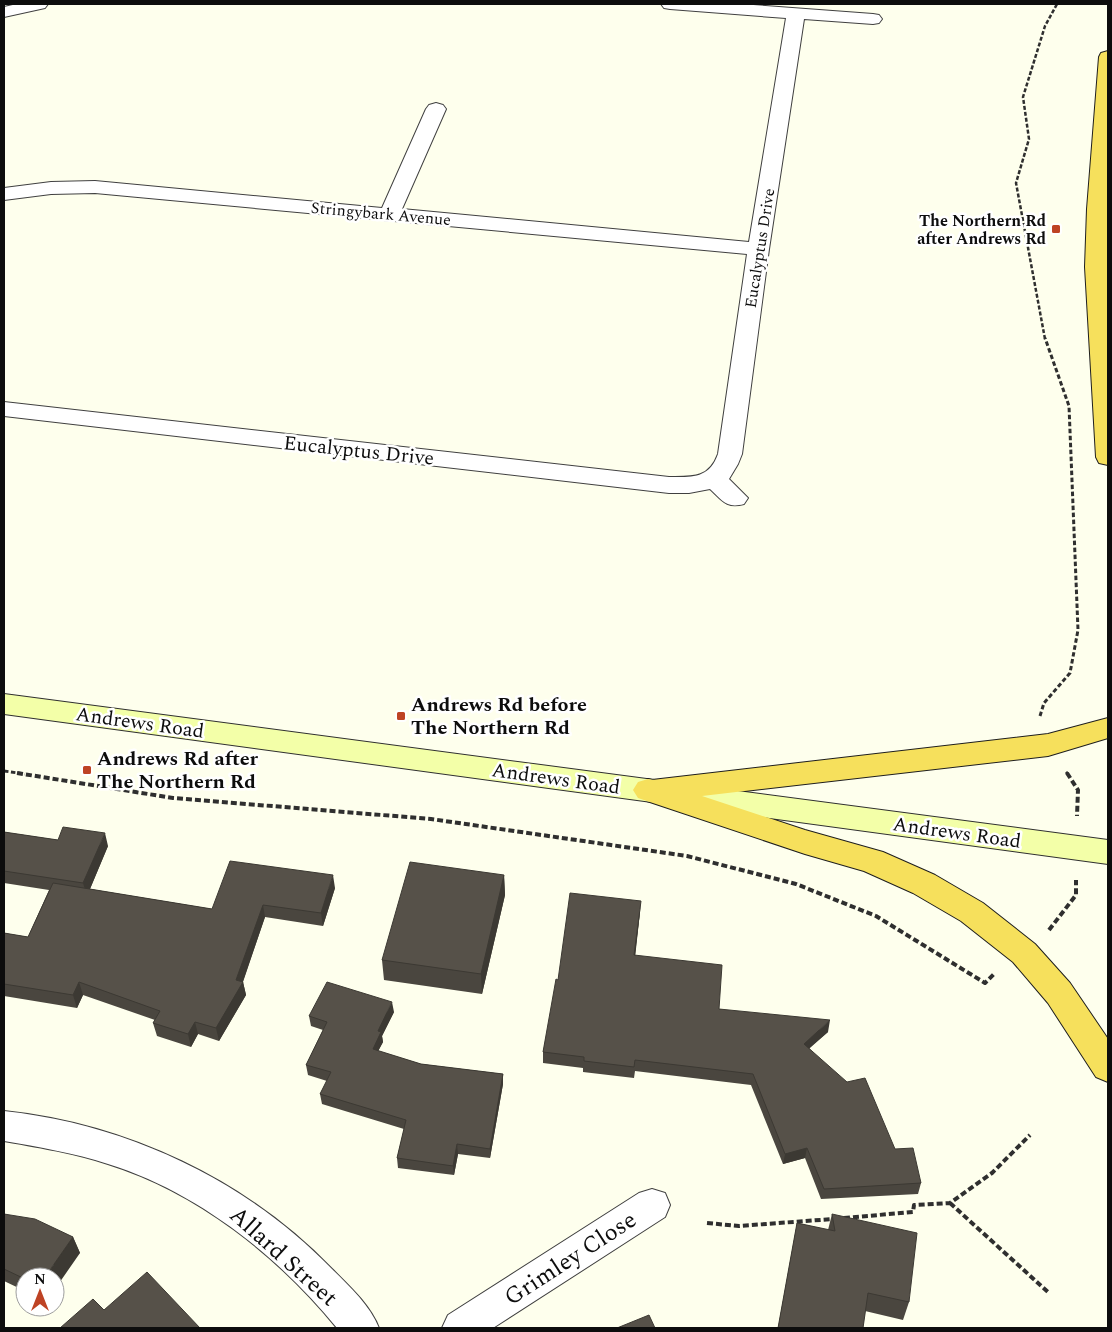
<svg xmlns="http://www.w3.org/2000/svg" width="1112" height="1332" font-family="Spectral,serif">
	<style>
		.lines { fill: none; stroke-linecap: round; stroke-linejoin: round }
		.minor-casing { stroke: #404040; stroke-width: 2 }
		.secondary-casing { stroke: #2f2f2f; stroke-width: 2 }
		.trunk-casing { stroke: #1e1e1e; stroke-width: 2 }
		.path-far2 { stroke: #2f2f2f; stroke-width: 2.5; stroke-dasharray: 4 2; stroke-linecap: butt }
		.path-far1 { stroke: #2f2f2f; stroke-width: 3; stroke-dasharray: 4.5 2.5; stroke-linecap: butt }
		.path { stroke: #2f2f2f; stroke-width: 4; stroke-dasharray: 6 3; stroke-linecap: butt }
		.minor { fill: #fff; fill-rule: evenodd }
		.secondary { fill: #f3ffa8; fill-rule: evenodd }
		.trunk { fill: #f6e05c; fill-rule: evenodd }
		.wall { fill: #4a463f }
		.shaded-wall { fill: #3c3933 }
		.building { fill: #565149; stroke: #3c3933 }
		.poi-dot { fill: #be4324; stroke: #fff; stroke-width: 2 }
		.labels { text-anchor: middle; stroke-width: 5; stroke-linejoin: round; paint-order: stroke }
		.far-street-label { font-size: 16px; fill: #0d0d0d; stroke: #fff }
		.far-poi-label { font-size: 16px; font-weight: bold; fill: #0d0d0d; stroke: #fff; text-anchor: end }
		.street-label { font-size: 20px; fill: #0d0d0d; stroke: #fff }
		.poi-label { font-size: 20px; font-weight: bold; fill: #0d0d0d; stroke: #fff; text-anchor: start }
		.near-street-label { font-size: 24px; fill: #0d0d0d; stroke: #fff }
	</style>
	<rect width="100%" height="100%" fill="#feffed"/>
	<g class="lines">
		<g class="minor-casing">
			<path id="minor" d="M17 4H48L45 8 4 17V7Z
				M661 4H739L873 14 879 15 882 19 879 23 873 24 804 19 769 249 742 454 738 464 729 479 748 498 744 504C726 509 722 500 710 489L689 493H669L4 416V402L669 477C692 477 709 479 718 454L747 254 95 193 51 194 4 200V188L51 182 95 181 382 208 426 109 429 105 436 103 443 105 446 109 402 209 749 242 786 18 670 9 664 8Z
				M4 1111C127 1124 246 1180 332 1269 349 1286 370 1305 379 1328H337C278 1256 198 1192 108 1164 74 1153 39 1147 4 1141Z
				M652 1189 665 1193 670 1205 665 1217 493 1328H442L448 1315 639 1193Z"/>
		</g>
		<g class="secondary-casing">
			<path id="secondary" d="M4 694 1108 840V864L4 714Z"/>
		</g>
		<g class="trunk-casing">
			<path id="trunk" d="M1108 51V465L1099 463 1096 457 1085 267 1087 209 1099 57 1101 53Z
				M1108 718V738L1048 756 702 796 805 830 883 852 935 875 983 903 1035 944 1070 983 1108 1039V1082L1096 1077 1048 1003 1013 962 961 921 913 893 864 871 805 854 638 798 633 790 638 782 648 779 652 780 1048 734Z"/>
		</g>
		<path class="path-far2" d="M1045 339 1016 183 1029 139 1023 97 1045 26 1057 4"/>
		<path class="path-far1" d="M1040 716 1044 703 1070 673 1078 630 1069 406 1045 338
			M4 771 25 774
			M1066 772 1068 774"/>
		<path class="path" d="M17 773 173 798 431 819 687 856 796 884 876 916 985 983 994 974
			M1067 773 1078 790 1077 816
			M1049 930 1076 895V880
			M950 1203 1049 1293
			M844 1218 913 1212 914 1205 950 1203 992 1173 1030 1135
			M707 1223 739 1226 833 1219"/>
		<use href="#minor" class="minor"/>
		<use href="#secondary" class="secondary"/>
		<use href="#trunk" class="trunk"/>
	</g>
	<path class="wall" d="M4 832 58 840 108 846 90 889 212 909 335 888 323 926 265 917 243 982 246 995 219 1041 198 1034 191 1047 157 1036 153 1023 155 1020 83 995 77 1008 4 996V933L28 937 49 890 4 883Z
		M504 875 505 895 482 994 384 980 382 960Z
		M640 912 635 955 719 1009 828 1032 809 1048 895 1149 921 1183 918 1194 821 1199 805 1158 783 1164 751 1085 635 1071 634 1078 583 1072V1068L543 1063V1052L558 980Z
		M394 1012 382 1036 383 1042 378 1051 421 1064 503 1074V1084L490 1158 458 1154 454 1175 398 1168 397 1158 404 1129 322 1104 320 1094 327 1081 308 1075 306 1065 323 1030 311 1026 309 1016Z
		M4 1214 73 1237 80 1253 25 1277V1291L4 1281Z
		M832 1214 909 1302 903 1320 865 1311 863 1328H778L797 1223 828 1230Z"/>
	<path class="shaded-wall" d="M105 833 108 846 87 896 83 883Z
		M333 875 335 888 323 926 321 913Z
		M504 875 505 895 482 994 481 974Z
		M641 901 640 912 634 967V955Z
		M263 905 265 917 242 984 243 982 246 995 219 1041 216 1028 236 980Z
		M79 982 83 995 77 1008 73 995Z
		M392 1002 394 1012 382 1036 383 1042 374 1059 373 1049 378 1031Z
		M830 1020 828 1032 802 1055 804 1044Z
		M195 1022 198 1034 191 1047 188 1034Z
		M503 1074V1084L490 1158V1149Z
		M457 1144 458 1154 454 1175 453 1166Z
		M807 1148 805 1158 783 1164 785 1154Z
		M73 1237 80 1253 55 1289V1277H45Z"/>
	<path class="building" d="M63 827 105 833 83 883 4 871V832L58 840Z
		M230 861 333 875 321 913 263 905 236 980 243 982 216 1028 195 1022 188 1034 153 1023 160 1011 79 982 73 995 4 984V933L28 937 53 883 212 909Z
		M410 862 504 875 481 974 382 960Z
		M570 893 641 901 634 955 722 965 719 1009 830 1020 804 1044 847 1082 865 1078 895 1149 913 1148 921 1183 824 1189 807 1148 785 1154 753 1074 635 1060 634 1067 584 1061V1057L543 1052 556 979 558 980Z
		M327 982 392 1002 378 1031 381 1032 373 1049 421 1064 503 1074 490 1149 457 1144 453 1166 397 1158 406 1120 320 1094 331 1072 306 1065 327 1022 309 1016Z
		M4 1214 35 1219 73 1237 45 1277H25V1279L4 1269Z
		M832 1214 917 1233 909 1302 868 1293 863 1328H778L797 1223 835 1231Z
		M147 1272 200 1328H60L93 1299 104 1310Z
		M649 1315 655 1328H617Z"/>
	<g class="poi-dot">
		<rect x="1051" y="224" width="10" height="10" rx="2.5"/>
		<rect x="396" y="711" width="10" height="10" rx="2.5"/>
		<rect x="82" y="765" width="10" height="10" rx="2.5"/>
	</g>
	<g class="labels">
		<g class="far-street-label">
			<text transform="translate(381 213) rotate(5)" y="6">Stringybark Avenue</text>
			<text transform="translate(759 248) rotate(-81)" y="6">Eucalyptus Drive</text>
		</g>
		<g class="far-poi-label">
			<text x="1046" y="226">The Northern Rd<tspan x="1046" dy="18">after Andrews Rd</tspan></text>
		</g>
		<g class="street-label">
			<text transform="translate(359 450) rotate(6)" y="7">Eucalyptus Drive</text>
			<text transform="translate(140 722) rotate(8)" y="7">Andrews Road</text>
			<text transform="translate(556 778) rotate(8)" y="7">Andrews Road</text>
			<text transform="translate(957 832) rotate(8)" y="7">Andrews Road</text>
		</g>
		<g class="poi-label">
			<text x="411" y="711">Andrews Rd before<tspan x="411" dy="23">The Northern Rd</tspan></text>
			<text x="97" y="765">Andrews Rd after<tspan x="97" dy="23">The Northern Rd</tspan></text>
		</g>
		<g class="near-street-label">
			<text transform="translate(284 1256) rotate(42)" y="8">Allard Street</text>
			<text transform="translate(570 1258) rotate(-33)" y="8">Grimley Close</text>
		</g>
	</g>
	<rect width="1112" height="1332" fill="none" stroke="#0d0d0d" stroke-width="10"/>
	<g transform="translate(40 1292)"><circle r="24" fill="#ffffff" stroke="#9e9e9e"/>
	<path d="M0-4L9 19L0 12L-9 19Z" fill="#be4324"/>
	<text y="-8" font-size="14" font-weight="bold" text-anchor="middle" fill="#0d0d0d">N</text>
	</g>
</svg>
